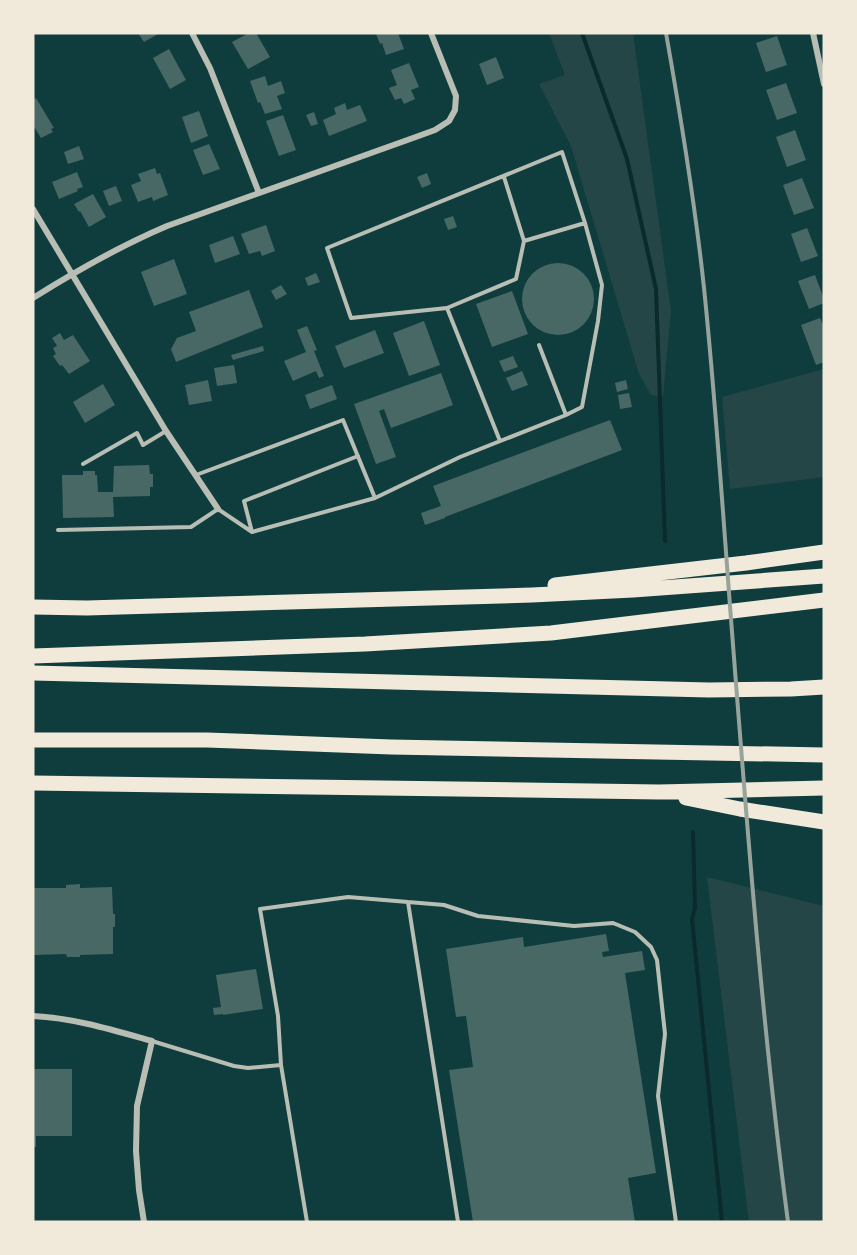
<svg xmlns="http://www.w3.org/2000/svg" width="857" height="1255" font-family="'Nunito Sans',sans-serif">
	<style>
		.green { fill: #244646 }
		.lines { fill: none; stroke-linecap: round; stroke-linejoin: round }
		.stream { stroke: #0a2a2b; stroke-width: 4 }
		.building { fill: #486865 }
		.service { stroke: #b8beb3; stroke-width: 4 }
		.minor { stroke: #b8beb3; stroke-width: 6 }
		.motorway { stroke: #f1e9da; stroke-width: 15 }
		.rail { stroke: #97a49c; stroke-width: 4 }
	</style>
	<rect width="100%" height="100%" fill="#0f3d3e"/>
	<path class="green" d="M549 33H633L671 311 663 396 651 395 639 374 571 146 539 84 565 75Z
		M824 369V477L730 489 722 397Z
		M707 877 824 906V1222H749Z"/>
	<g class="lines">
		<path class="stream" d="M582 33 627 159 656 289 665 541
			M693 832 695 908 692 919 722 1222"/>
	</g>
	<path class="building" d="M138 33H160L144 42Z
		M249 33H256L270 57 248 69 232 42Z
		M380 33H398L404 49 386 55 382 43 380 44 376 34Z
		M777 36 787 65 766 72 756 43Z
		M169 49 186 80 170 89 153 58Z
		M496 57 504 78 487 85 479 64Z
		M409 63 419 87 411 90 415 99 404 104 401 98 395 100 389 88 397 85 391 70Z
		M265 76 268 86 281 81 285 93 277 96 282 109 265 114 260 102 258 103 250 81Z
		M786 83 797 113 777 120 766 90Z
		M36 98 54 128 51 129 53 132 41 138 33 125V100Z
		M345 103 347 110 360 105 367 121 329 136 323 120 336 114 334 108Z
		M199 111 208 136 191 143 182 117Z
		M314 112 318 124 311 126 306 115Z
		M283 115 296 150 279 156 266 121Z
		M795 130 806 160 787 167 776 137Z
		M209 144 220 169 203 175 193 150Z
		M79 146 84 159 68 164 64 152Z
		M155 168 157 174 160 173 168 195 153 201 152 197 138 202 131 185 141 181 138 174Z
		M77 172 83 187 77 189 78 191 59 199 52 182Z
		M427 173 431 184 422 188 417 177Z
		M802 178 814 208 794 215 783 185Z
		M116 186 122 201 109 206 103 191Z
		M93 194 106 217 89 227 80 211 79 212 74 204Z
		M453 216 457 227 448 230 444 219Z
		M266 225 275 251 262 256 260 251 249 254 241 234Z
		M807 228 818 256 801 262 791 234Z
		M233 236 240 254 215 263 209 245Z
		M174 259 187 294 154 306 141 272Z
		M522 299a36 36 0 1 1 72 0a36 36 0 1 1-72 0Z
		M316 273 320 282 308 286 305 278Z
		M815 275 824 299V303L809 309 798 281Z
		M281 285 287 294 276 300 271 291Z
		M249 290 263 327 176 362 171 349 177 338 196 331 189 312Z
		M512 291 528 334 492 347 476 304Z
		M820 318 824 327V362L816 365 801 325Z
		M424 321 440 365 409 376 393 333Z
		M307 326 317 350 314 351 324 376 319 378 316 371 293 381 284 361 306 352 297 330Z
		M375 330 384 353 344 368 335 346Z
		M60 333 64 340 73 335 90 361 69 374 62 365 60 366 53 356 56 354 53 348 57 346 52 338Z
		M263 346 264 351 233 360 231 355Z
		M513 356 518 367 504 372 499 361Z
		M234 365 237 383 217 386 214 368Z
		M522 371 528 385 512 391 506 378Z
		M441 373 453 405 391 428 384 409 379 411 396 457 376 464 354 404Z
		M208 380 212 401 189 405 185 385Z
		M626 380 628 389 617 392 615 383Z
		M103 384 115 405 85 423 73 402Z
		M332 385 337 399 310 409 305 395Z
		M629 393 632 407 620 409 618 395Z
		M610 420 622 450 445 517V518L425 525 421 513 441 506 433 486Z
		M149 465 150 474H153V487H150V496L113 497 114 517 63 518 62 475H83V471H95V475H97L98 492H113L114 466Z
		M80 884V888L112 887 113 914H115V927H113V954L80 955V957H67L66 954 34 955 33 888H66V885Z
		M606 934 609 951 602 952 603 957 642 951 645 970 625 973 656 1173 628 1178 635 1222H473L449 1070 473 1067 466 1016 456 1017 446 949 523 937 524 947Z
		M256 969 263 1009 223 1015V1014L214 1015 213 1008 221 1007 216 975Z
		M33 1069H72V1136H36V1147H33Z"/>
	<g class="lines">
		<path class="service" d="M524 241 585 223 602 285 598 321 582 407 566 415
			M447 308 516 279 524 241 504 177
			M500 441 447 308 351 318 327 248 562 152 585 223
			M83 464 137 433 143 445 166 431
			M196 475 343 420 375 498
			M58 530 191 527 218 509 252 532 375 498 460 457 566 415 539 345
			M252 532 244 501 358 456
			M408 902 458 1222
			M152 1041 234 1066 248 1068 281 1065
			M307 1222 281 1065 278 1016 260 909 348 897 444 905 478 916 574 926 613 923 635 932 651 947 657 960 665 1034 658 1096 676 1222"/>
		<path class="minor" d="M192 33 210 68 259 193
			M813 33 824 84
			M33 209 166 431 218 509
			M33 298C76 271 120 246 167 226L413 138 435 130 449 121 455 110 456 96 431 33
			M33 1016C74 1018 113 1030 152 1041L137 1106 136 1151 139 1190 144 1222"/>
		<path class="motorway" d="M555 585 746 563 824 552
			M33 607 87 608 532 595 633 590 824 576
			M33 656 365 644 551 633 824 600
			M33 673 709 690 791 689 824 687
			M33 740H207L391 747 824 755
			M33 783 659 792 824 788
			M686 798 740 809 824 822"/>
		<path class="rail" d="M666 33C681 118 695 203 704 288 715 394 722 500 730 606 746 812 761 1017 788 1222"/>
	</g>
	<rect width="857" height="1255" fill="none" stroke="#f1e9da" stroke-width="69"/>
</svg>
